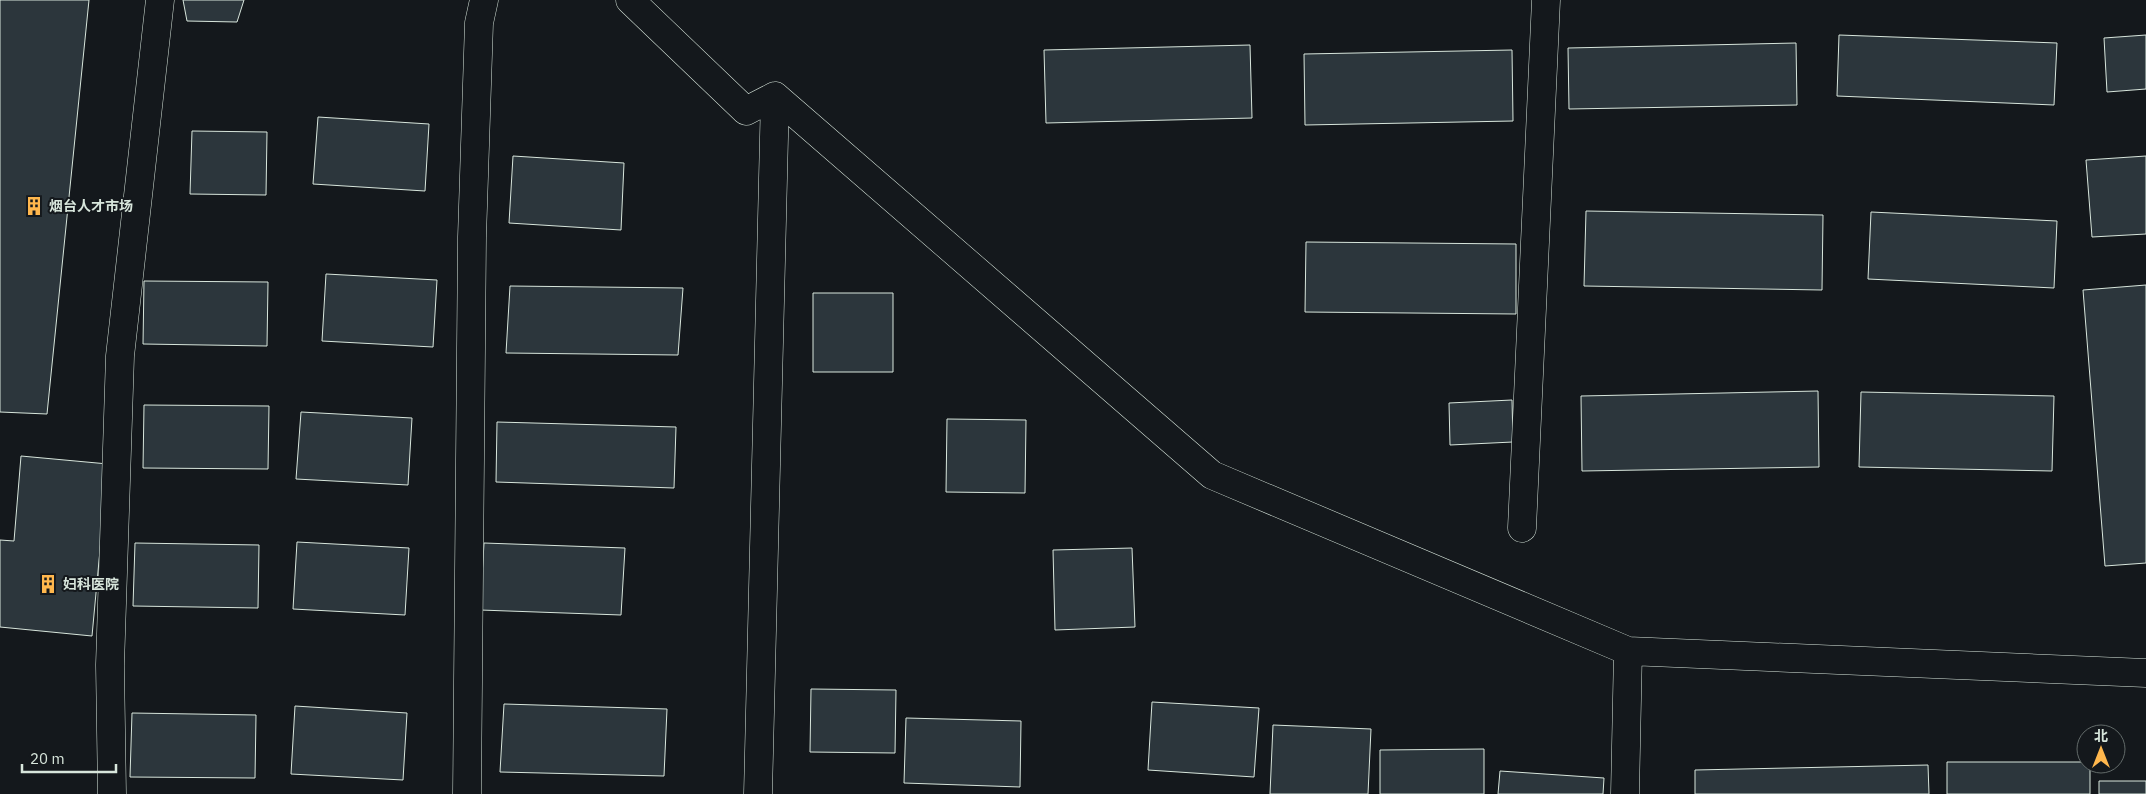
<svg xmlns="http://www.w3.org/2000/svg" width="2146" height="794" font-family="'IBM Plex Sans','Noto Sans SC',sans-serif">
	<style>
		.building { fill: #2c363c; stroke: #d8e6dc }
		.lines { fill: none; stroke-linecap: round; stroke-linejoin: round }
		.minor-casing { stroke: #d8e6dc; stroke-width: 29 }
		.minor { stroke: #14181c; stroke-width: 28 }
		.labels { text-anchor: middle; stroke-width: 4; stroke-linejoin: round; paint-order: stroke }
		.poi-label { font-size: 14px; font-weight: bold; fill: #d8e6dc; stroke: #14181c; text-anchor: start }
	</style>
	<rect width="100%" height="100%" fill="#14181c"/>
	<path class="building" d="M0 0H89L47 414 0 412Z
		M183 0H244L237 22 187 21Z
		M1839 35 2057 43 2054 105 1837 96Z
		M2146 35V89L2107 92 2104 38Z
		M1796 43 1797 105 1569 109 1568 48Z
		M1250 45 1252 118 1046 123 1044 50Z
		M1512 50 1513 121 1305 125 1304 54Z
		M318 117 429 124 425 191 313 184Z
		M192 131 267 132 266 195 190 194Z
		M513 156 624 163 621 230 509 223Z
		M2146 156V234L2092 237 2086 160Z
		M1586 211 1823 215 1822 290 1584 286Z
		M1871 212 2057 221 2054 288 1868 279Z
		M1306 242 1516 244V314L1305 312Z
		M326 274 437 280 433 347 322 341Z
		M144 281 268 282 267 346 143 344Z
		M2146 285V563L2105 566 2083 290Z
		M510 286 683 288 678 355 506 353Z
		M813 293H893V372H813Z
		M1818 391 1819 467 1582 471 1581 396Z
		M1861 392 2054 396 2052 471 1859 467Z
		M1512 400 1513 442 1450 445 1449 403Z
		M144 405 269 406 268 469 143 468Z
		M301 412 412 418 408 485 296 479Z
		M947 419 1026 420 1025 493 946 492Z
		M497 422 676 427 674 488 496 482Z
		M21 456 108 464 92 636 0 627V540L14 541Z
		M297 542 409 548 405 615 293 609Z
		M135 543 259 545 258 608 133 606Z
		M484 543 625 548 621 615 480 610Z
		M1132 548 1135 627 1055 630 1053 550Z
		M811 689 896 690 895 753 810 752Z
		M1152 702 1259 708 1254 777 1148 770Z
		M504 704 667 709 664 776 500 772Z
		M295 706 407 713 403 780 291 774Z
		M132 713 256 715 255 778 130 777Z
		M906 718 1021 721 1020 787 904 783Z
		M1273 725 1371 729 1368 794H1270Z
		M1484 749V794H1380V750Z
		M1947 762H2086V764H2090V794H1947Z
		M1928 765 1929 794H1695V770Z
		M1500 771 1604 778 1603 794H1498Z
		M2099 781H2146V794H2099Z"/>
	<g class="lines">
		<g class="minor-casing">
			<path id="minor" d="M630 0 746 111 775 96 1212 475 1628 651 2146 673
				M1522 528 1546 0
				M112 794 110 665 120 356 160 0
				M467 794 472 237 479 23 484 0
				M758 794 775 96
				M1625 794 1628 651"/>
		</g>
		<use href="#minor" class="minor"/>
	</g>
	<defs>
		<g id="building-bare" transform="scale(1.5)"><path d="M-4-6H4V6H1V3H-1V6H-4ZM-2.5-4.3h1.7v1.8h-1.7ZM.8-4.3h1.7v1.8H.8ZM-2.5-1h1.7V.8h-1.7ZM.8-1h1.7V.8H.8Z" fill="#ffb74d" stroke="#14181c" stroke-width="2.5" paint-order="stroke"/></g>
	</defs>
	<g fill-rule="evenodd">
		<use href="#building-bare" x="34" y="206"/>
		<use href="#building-bare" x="48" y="584"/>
	</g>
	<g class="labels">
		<g class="poi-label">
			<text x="49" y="211">烟台人才市场</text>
			<text x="63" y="589">妇科医院</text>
		</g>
	</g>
	<g transform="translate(2101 749)"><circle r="24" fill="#14181c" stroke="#626a69"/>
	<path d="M0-4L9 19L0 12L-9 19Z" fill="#ffb74d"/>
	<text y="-8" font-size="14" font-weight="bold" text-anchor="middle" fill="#d8e6dc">北</text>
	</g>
	<path d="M22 764v8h94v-8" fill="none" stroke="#d8e6dc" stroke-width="2.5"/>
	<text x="30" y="764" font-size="15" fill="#d8e6dc" stroke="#14181c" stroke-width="4" paint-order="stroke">20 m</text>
</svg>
